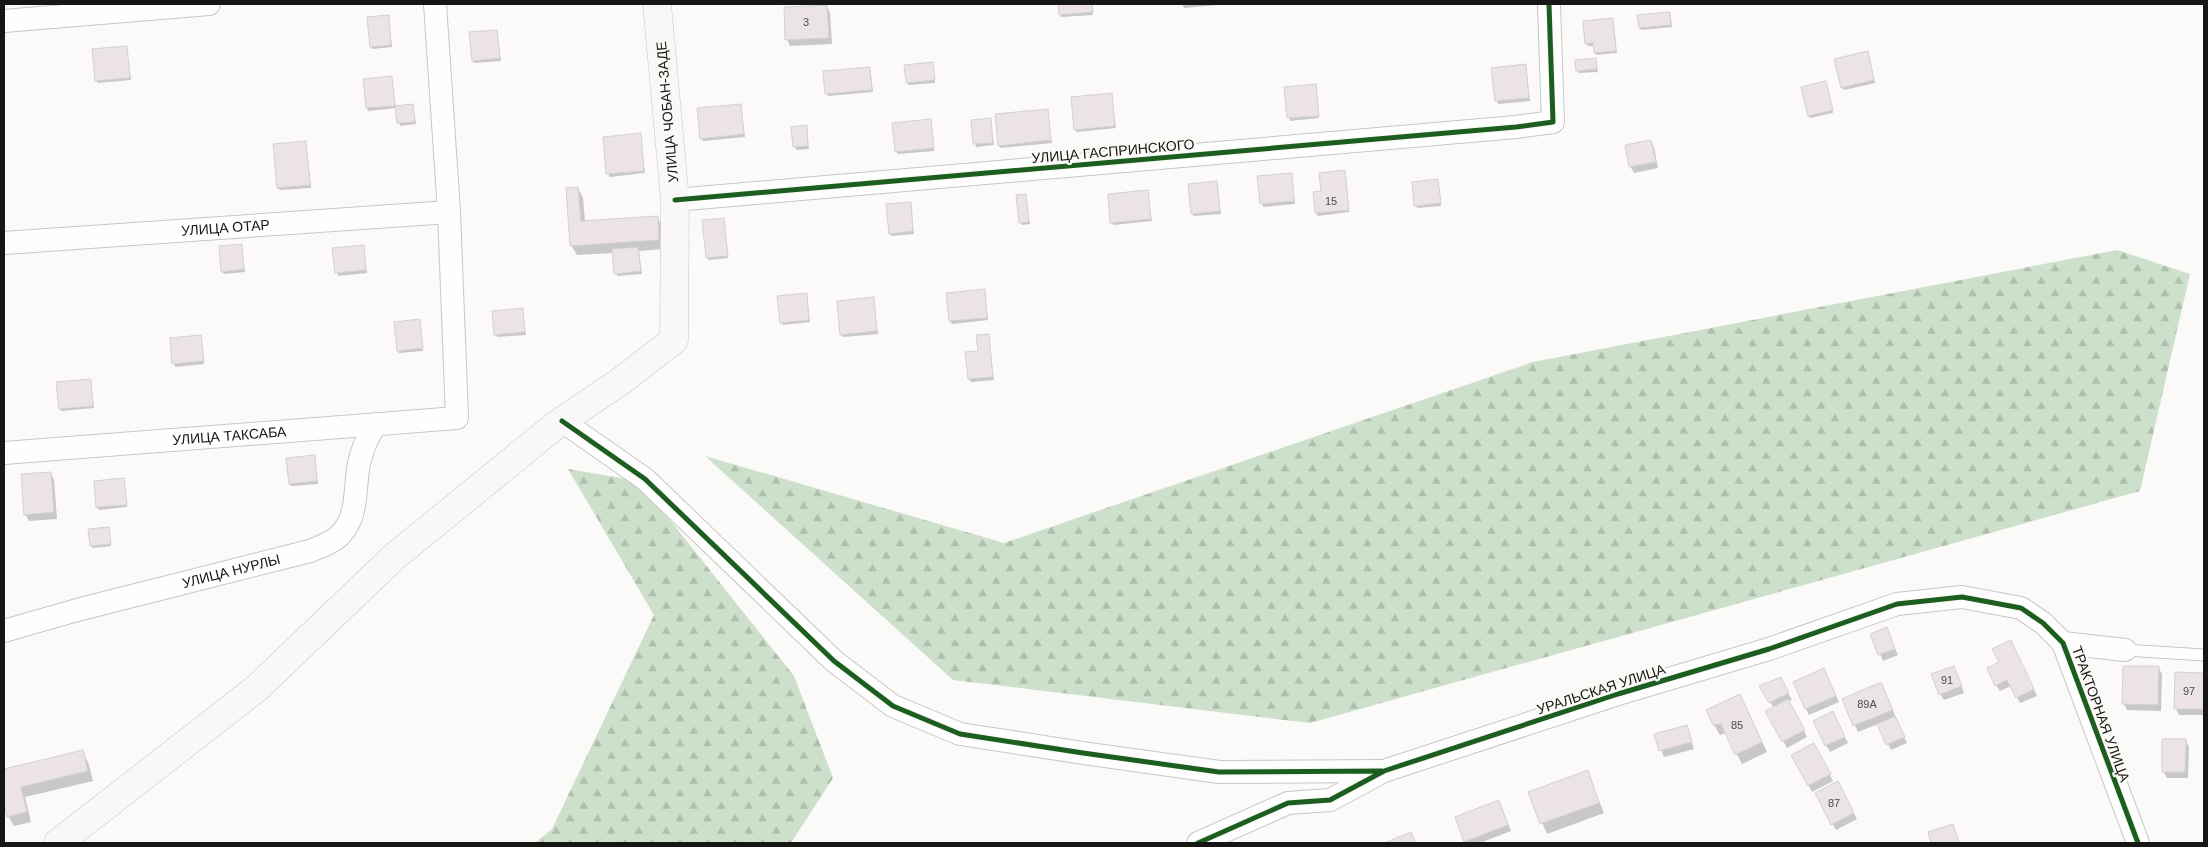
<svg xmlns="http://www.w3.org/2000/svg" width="2208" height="847" font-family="Helvetica,sans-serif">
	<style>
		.forest { fill: url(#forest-firs) }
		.shadow { fill: #0003 }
		.building { fill: #ece3e6; stroke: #d3d1d1 }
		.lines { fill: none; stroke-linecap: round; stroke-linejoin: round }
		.lane-casing { stroke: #c8c7c6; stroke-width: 13 }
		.street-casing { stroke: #c8c7c6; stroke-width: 24 }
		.secondary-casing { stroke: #c8c7c6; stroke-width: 29 }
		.lane { stroke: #fefefe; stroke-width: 11 }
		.street { stroke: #fefefe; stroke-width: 22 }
		.secondary { stroke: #faf7f9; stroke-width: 28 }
		.cycleway-casing { stroke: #fcfaf7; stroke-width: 8 }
		.cycleway { stroke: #1b5e20; stroke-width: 5 }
		.labels { text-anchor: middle; stroke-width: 4.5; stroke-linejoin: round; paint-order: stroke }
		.number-label { font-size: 11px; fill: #4e4c4c }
		.street-label { font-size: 14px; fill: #161615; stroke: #fcfaf7 }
	</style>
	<defs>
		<pattern id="forest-firs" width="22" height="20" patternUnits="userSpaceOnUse" patternTransform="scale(1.25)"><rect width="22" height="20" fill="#cde0cb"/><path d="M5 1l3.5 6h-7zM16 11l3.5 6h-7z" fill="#afbfad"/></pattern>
	</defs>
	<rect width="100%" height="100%" fill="#fbfaf8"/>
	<path class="forest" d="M2117 250 2190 274 2140 491 1310 723 953 680 705 456 1004 543 1533 362Z
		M568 469 639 481 794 676 833 778 791 843H535L552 829 654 615Z"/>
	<path class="shadow" d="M1059 4H1092L1093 15 1061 17Z
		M1182 4H1218V5L1184 8Z
		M827 6 830 13 832 44 790 46 787 39Z
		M1670 13 1672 27 1641 30 1640 27Z
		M388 16 392 47 372 49 371 47Z
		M1613 19 1617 53 1596 55 1594 46H1588L1586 43Z
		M497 31 501 61 474 63 473 61Z
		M126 47 131 80 98 83 97 81Z
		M1869 55 1875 83 1844 90 1842 87Z
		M1596 60 1598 72 1579 73 1578 71Z
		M932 63 935 83 909 85 907 83Z
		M1526 66 1530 101 1498 104 1493 69Z
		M870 68 873 92 828 96 827 94Z
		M391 77 396 107 413 105 416 124 400 126 396 108 368 111 367 108 364 80Z
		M1315 85 1319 118 1290 121 1286 88Z
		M1827 85 1833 113 1810 118 1809 116Z
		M1111 94 1116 128 1077 132 1075 129Z
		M740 106 745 137 703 141 701 138Z
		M1047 110 1052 143 1000 148 999 145Z
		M990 119 994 145 976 147 972 121Z
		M930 121 934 151 898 154 896 151Z
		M806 126 809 149 796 150 792 128Z
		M640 134 645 173 609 177 604 138Z
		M1651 141 1654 147 1658 168 1634 173 1630 166Z
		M306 142 311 188 280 190 278 188Z
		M1344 172 1349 212 1318 216 1316 213Z
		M1291 174 1295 204 1263 207 1259 177Z
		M1438 180 1441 206 1417 208 1416 205Z
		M1217 182 1221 214 1194 216 1192 214Z
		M578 188 583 198 585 222 657 217 663 227 664 249 639 251 642 274 617 276 614 253 577 255 571 245Z
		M1147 191 1152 221 1113 225 1112 222Z
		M1025 195 1030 224 1022 225 1020 222Z
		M910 203 914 234 891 236 890 233Z
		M724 219 728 258 709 260 707 257Z
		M241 246 245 272 224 274 222 271Z
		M363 246 367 273 338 276 334 249Z
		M984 291 988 320 952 324 950 321Z
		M806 294 810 322 783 325 781 322Z
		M873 299 878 334 843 337 841 334Z
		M522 309 526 335 497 337 496 335Z
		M419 321 423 351 399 353 398 350Z
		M200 336 204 364 175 367 171 339Z
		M988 336 994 380 971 382 969 379 979 352Z
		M90 380 94 408 61 411 60 409Z
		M314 457 318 484 291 486 290 484Z
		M51 473 54 480 57 519 29 521 25 514Z
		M123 479 127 507 99 510 97 507Z
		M108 528 111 546 92 548 91 545Z
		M1886 628 1898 655 1883 661 1872 634Z
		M2014 648 2037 696 2020 703 2011 686 2000 691 1996 685 2000 663Z
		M2158 667 2162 674 2161 711 2127 710 2124 704Z
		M1954 668 1964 693 1944 700 1940 694Z
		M2176 673 2204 674V715H2179L2176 709Z
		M1827 676 1839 702 1809 715 1794 683Z
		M1780 679 1792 700 1789 701 1807 737 1787 748 1767 711 1774 708 1764 693Z
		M1884 690 1907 743 1891 750 1878 724 1858 732 1843 699Z
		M1745 705 1767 752 1742 764 1726 733 1720 735 1714 725Z
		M1836 719 1848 743 1830 752 1826 745Z
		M1686 726 1694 749 1664 757 1656 735Z
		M2185 740 2189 747 2188 778H2167L2163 771Z
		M1814 744 1833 781 1812 792 1793 755Z
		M82 752 88 762 93 781 25 797 31 822 14 826 8 816 4 798V770Z
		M1587 772 1604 813 1547 834 1530 793Z
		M1837 783 1857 819 1836 830 1816 794Z
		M1502 808 1511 831 1480 843H1466L1465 841Z
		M1952 825 1960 843H1933L1929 832Z"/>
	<path class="building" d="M1058 4H1092L1093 12 1059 15Z
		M827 5 829 38 785 40 784 7Z
		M1670 12 1671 25 1639 28 1637 15Z
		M389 15 391 45 370 47 367 17Z
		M1613 18 1616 51 1594 53 1593 43 1585 44 1583 21Z
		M497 30 500 58 472 61 469 32Z
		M127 46 130 78 95 81 92 49Z
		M1868 51 1874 80 1841 88 1834 59Z
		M1596 58 1597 69 1576 71 1575 60Z
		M933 62 935 80 906 83 904 65Z
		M1526 64 1529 98 1495 101 1491 68Z
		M870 67 872 90 825 94 823 71Z
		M392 76 395 106 366 108 363 79Z
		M1826 81 1833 110 1808 116 1801 87Z
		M1316 84 1319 116 1287 118 1284 87Z
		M1112 93 1115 126 1074 130 1071 97Z
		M413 104 415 122 397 123 395 106Z
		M741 104 744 134 700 139 697 108Z
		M1048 109 1051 140 998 146 995 114Z
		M991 118 993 143 973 144 971 120Z
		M931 119 934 148 895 152 892 123Z
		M807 125 808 146 793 147 791 127Z
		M641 133 644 171 606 174 603 137Z
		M1651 140 1656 162 1629 167 1625 145Z
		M306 141 310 185 277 188 273 144Z
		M1345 170 1349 210 1315 213 1313 192 1321 191 1319 173Z
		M1292 173 1294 201 1260 204 1257 176Z
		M1438 179 1441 203 1414 206 1412 182Z
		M1217 181 1220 211 1191 214 1188 184Z
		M578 187 581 221 658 216 659 240 570 246 566 188Z
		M1148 190 1151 219 1110 223 1108 194Z
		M1026 194 1029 222 1019 223 1016 195Z
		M911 202 913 231 889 234 886 204Z
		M724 218 728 256 706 258 702 220Z
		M242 244 244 269 221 272 219 246Z
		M364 245 366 270 335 273 332 248Z
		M638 247 641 271 614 274 612 249Z
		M985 289 987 318 949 321 946 293Z
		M807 293 809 320 780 323 777 296Z
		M874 297 877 331 840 335 837 301Z
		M523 308 525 332 494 335 492 311Z
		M420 319 423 348 397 351 394 322Z
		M989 334 993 377 968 379 965 352 978 351 976 335Z
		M201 335 204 361 172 364 170 338Z
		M91 379 93 406 59 409 56 382Z
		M315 455 317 481 289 484 286 458Z
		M51 472 54 512 24 515 21 474Z
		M124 478 127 505 96 507 94 481Z
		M109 527 111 544 90 546 88 529Z
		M1887 627 1895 649 1878 655 1870 634Z
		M2011 640 2034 689 2016 698 2007 680 1995 686 1987 668 1999 662 1992 649Z
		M1954 666 1962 686 1939 695 1931 674Z
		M2123 666H2159L2158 705 2122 704Z
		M1824 668 1836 696 1805 709 1793 682Z
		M2175 672 2204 673V709H2174Z
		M1781 677 1789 693 1769 703 1759 686Z
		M1881 682 1893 710 1853 726 1842 699Z
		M1740 694 1762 742 1735 755 1721 724 1713 725 1706 710Z
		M1788 699 1805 730 1782 742 1765 711Z
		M1833 711 1845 737 1825 746 1813 721Z
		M1895 716 1905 737 1886 745 1877 724Z
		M1687 725 1692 742 1659 751 1654 734Z
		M2162 739H2186L2185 772H2162Z
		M1814 743 1831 774 1808 786 1791 755Z
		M83 750 88 771 21 787 27 812 7 817 4 804V769Z
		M1588 770 1599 803 1540 824 1528 792Z
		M1838 781 1854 813 1831 825 1815 793Z
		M1499 800 1508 825 1464 842 1455 817Z
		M1953 824 1959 843H1931L1928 832Z
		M1411 832 1416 843H1384Z"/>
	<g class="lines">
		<g class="lane-casing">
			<path id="lane" d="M2125 650 2204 655"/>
		</g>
		<g class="street-casing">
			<g id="street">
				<path d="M4 21 209 4"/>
				<path d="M675 200 1516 127 1553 122 1549 4"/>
				<path id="s1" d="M4 243 449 212"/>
				<path d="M562 421 645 479 834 661 893 706 960 734 1083 753 1219 772 1381 771"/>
				<path id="s2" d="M4 453 457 418 449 212 435 4"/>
				<path id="s3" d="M4 631 77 610 310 551C320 547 334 542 341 534 359 514 354 488 359 464 362 449 367 437 376 424"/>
				<path d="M2063 643 2125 650"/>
				<path d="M1198 843 1288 803 1330 800 1384 771 1618 694 1769 649 1897 604 1962 597 2021 608 2043 623 2063 643 2138 843"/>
			</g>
		</g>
		<g class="secondary-casing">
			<path id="secondary" d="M58 843 257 688 394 557 556 425 621 381 674 340 675 200 657 4"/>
		</g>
		<use href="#lane" class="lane"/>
		<use href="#street" class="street"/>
		<use href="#secondary" class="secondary"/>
		<g class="cycleway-casing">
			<path id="cycleway" d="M675 200 1516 127 1553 122 1549 4
				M562 421 645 479 834 661 893 706 960 734 1083 753 1219 772 1382 771
				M1198 843 1288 803 1330 800 1384 771 1618 694 1769 649 1897 604 1962 597 2021 608 2043 623 2063 643 2138 843"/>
		</g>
		<use href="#cycleway" class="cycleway"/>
	</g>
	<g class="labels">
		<g class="number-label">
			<text x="806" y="26">3</text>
			<text x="1331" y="205">15</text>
			<text x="1947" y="684">91</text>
			<text x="2189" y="695">97</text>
			<text x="1867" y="708">89А</text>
			<text x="1737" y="729">85</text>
			<text x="1834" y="807">87</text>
		</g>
		<g class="street-label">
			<text transform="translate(667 112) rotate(-95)" y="5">УЛИЦА ЧОБАН-ЗАДЕ</text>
			<text transform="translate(1113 151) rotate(-5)" y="5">УЛИЦА ГАСПРИНСКОГО</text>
			<text dy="5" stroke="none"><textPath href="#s1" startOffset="222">УЛИЦА ОТАР</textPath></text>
			<text dy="5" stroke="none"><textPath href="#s2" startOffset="226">УЛИЦА ТАКСАБА</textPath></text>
			<text dy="5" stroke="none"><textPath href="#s3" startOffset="235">УЛИЦА НУРЛЫ</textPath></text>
			<text transform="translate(1601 689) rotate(-18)" y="5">УРАЛЬСКАЯ УЛИЦА</text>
			<text transform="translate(2101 714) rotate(70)" y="5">ТРАКТОРНАЯ УЛИЦА</text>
		</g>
	</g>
	<rect width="2208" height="847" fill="none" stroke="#161615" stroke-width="10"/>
</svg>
